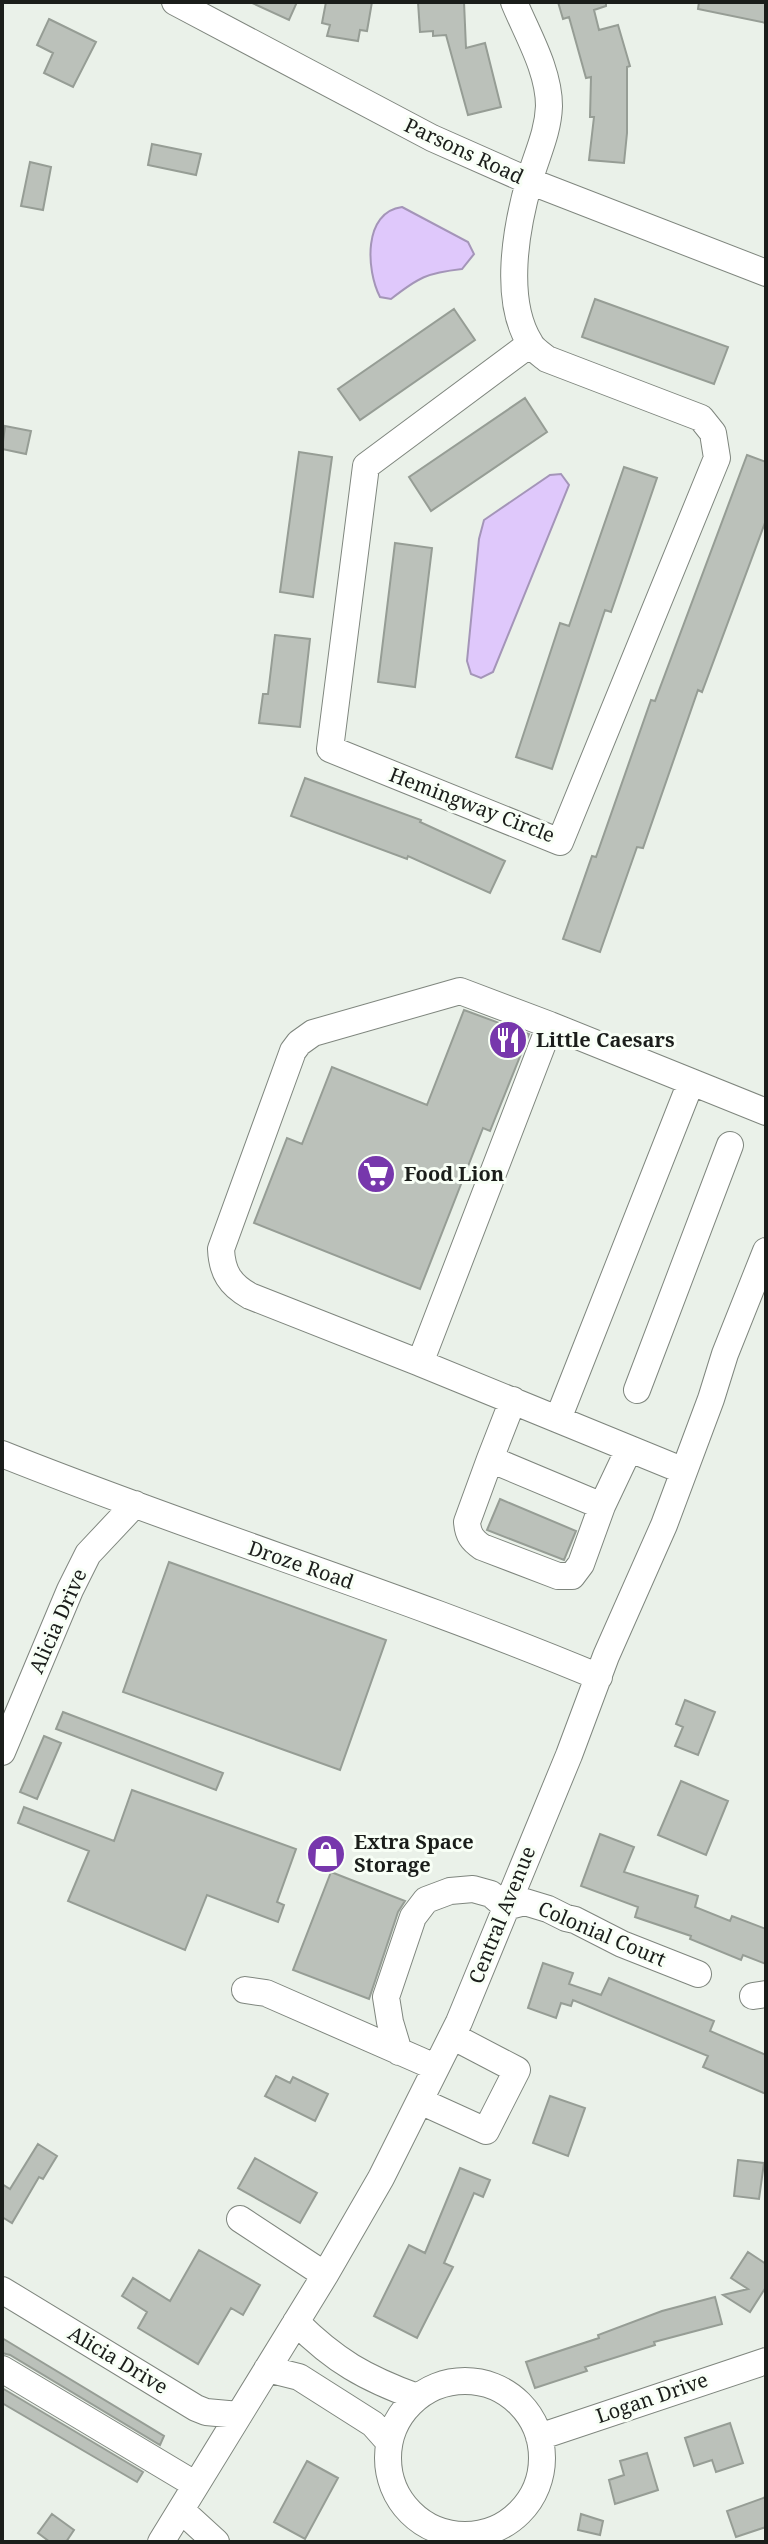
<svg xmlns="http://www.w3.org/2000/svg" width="768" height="2544" font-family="'Noto Serif',serif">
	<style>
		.water { fill: #dfc8fb; stroke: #a495b8; stroke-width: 2 }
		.building { fill: #bbc1ba; stroke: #969d95; stroke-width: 2 }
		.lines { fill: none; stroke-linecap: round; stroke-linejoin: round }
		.minor-casing { stroke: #7f867e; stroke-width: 28 }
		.minor { stroke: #fff; stroke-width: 26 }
		.labels { text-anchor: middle; stroke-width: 6; stroke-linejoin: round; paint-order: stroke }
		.street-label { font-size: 20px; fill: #1a1d1a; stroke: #f8fff6 }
		.poi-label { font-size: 20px; font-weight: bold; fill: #1a1d1a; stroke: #f8fff6; text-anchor: start }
	</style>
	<rect width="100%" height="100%" fill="#eaf1e9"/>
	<path class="water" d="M402 207 468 242 474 254 462 269C427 273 419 277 391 299L380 297C366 270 363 212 402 207Z
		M561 474 569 485 493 672 481 678 471 674 467 661 479 539 484 520 550 475Z"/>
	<path class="building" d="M250 2H297L289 20Z
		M326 2H372L367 31 360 30 358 41 327 36 330 25 322 23Z
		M418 2H464L466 48 485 43 501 107 468 115 446 35 433 36V31L420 32Z
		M558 2H606V6L594 10 599 30 618 25 630 66 627 67V133L624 163 589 160 594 117H590L591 77 586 78 569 17 563 19Z
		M699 2H766V23L698 9Z
		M49 19 96 42 73 87 44 73 53 53 37 45Z
		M152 144 201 154 196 175 148 165Z
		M30 162 51 167 43 210 21 206Z
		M595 299 728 347 714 384 582 337Z
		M454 309 475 340 360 420 338 389Z
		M525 398 547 432 431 511 409 477Z
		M5 426 31 431 26 454 2 449Z
		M299 452 332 457 313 597 280 592Z
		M747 455 766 462V520L702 692 698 690 643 848 637 847 600 952 563 939 592 856 596 857 651 700 655 701Z
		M624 467 657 478 611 612 605 610 552 769 516 757 560 623 569 626Z
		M395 543 432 548 415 687 378 682Z
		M275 635 310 639 300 727 259 723 263 694H268Z
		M305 778 421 820 420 822 505 861 490 893 408 856 407 859 291 816Z
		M464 1010 529 1034 490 1131 483 1128 420 1289 254 1223 287 1138 302 1144 332 1067 427 1105Z
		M500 1499 576 1531 564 1560 487 1530Z
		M169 1562 386 1640 340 1770 123 1692Z
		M685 1700 715 1712 698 1755 675 1746 683 1727 676 1724Z
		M63 1712 223 1773 216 1790 56 1729Z
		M44 1736 61 1743 37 1799 20 1792Z
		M681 1781 728 1801 706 1855 658 1835Z
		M132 1790 296 1849 277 1902 284 1905 278 1922 207 1895 185 1950 68 1901 89 1851 18 1823 24 1807 114 1841Z
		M600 1834 634 1847 624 1872 698 1896 695 1907 730 1921 732 1916 766 1929V1964L743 1955 741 1960 690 1939 691 1936 635 1917 638 1907 581 1886Z
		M331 1872 405 1901 398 1912 369 1999 293 1970Z
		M543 1963 573 1973 569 1984 601 1995 609 1978 714 2021 710 2031 766 2055V2094L703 2067 708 2056 573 2000 571 2006 561 2003 556 2018 528 2008Z
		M276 2076 290 2083 293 2077 328 2094 315 2121 265 2096Z
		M550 2096 585 2108 568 2156 533 2143Z
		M38 2144 57 2156 43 2179 39 2177 12 2223 2 2217V2184L10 2189Z
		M255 2158 317 2193 300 2223 238 2188Z
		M738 2160 764 2163 759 2199 734 2196Z
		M460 2168 490 2180 483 2197 474 2193 444 2263 453 2267 417 2338 374 2316 409 2245 425 2253Z
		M199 2250 260 2285 243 2315 231 2308 198 2364 138 2328 147 2312 122 2296 133 2278 170 2301Z
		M748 2252 766 2264V2287L750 2312 723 2295 748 2289 731 2278Z
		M715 2297 722 2324 654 2342 655 2345 585 2367 587 2371 535 2388 526 2362 599 2338 598 2335 662 2311Z
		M2 2338 164 2436 160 2445 10 2355 2 2353Z
		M2 2388 143 2472 137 2482 2 2403Z
		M730 2423 743 2463 716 2472 712 2460 694 2466 685 2438Z
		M647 2453 658 2490 615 2504 609 2480 624 2475 620 2461Z
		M307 2461 338 2478 305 2539 274 2522Z
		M766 2497V2527L736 2537 727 2511Z
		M52 2514 74 2530 66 2542H50L38 2533Z
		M581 2514 603 2521 600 2535 578 2530Z"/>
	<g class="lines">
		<g class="minor-casing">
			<path id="minor" d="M175 2 432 138 529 181 766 273
				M514 2C527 34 549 70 549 106 548 134 536 156 529 182 516 228 503 300 530 343 533 349 542 355 547 359L701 418 713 433 717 458 560 842 330 749 366 466 530 344
				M420 1363 250 1296C230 1285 222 1272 221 1249L293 1051 299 1043 313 1033 460 991 550 1025
				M637 1390 730 1145
				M513 1400 490 1459 602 1506 629 1449
				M558 1419 691 1082
				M2 1454C199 1533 403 1595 599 1677
				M490 1459 467 1522C468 1535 472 1540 482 1547L558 1576H572L581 1564 602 1506
				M684 1471 420 1363 550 1025 766 1112
				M2 1752 70 1590 88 1554 135 1504
				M245 1990 266 1993 435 2067
				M753 1996 766 1994
				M399 2052 390 2022 386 1997 413 1917 426 1900 450 1891 473 1889 491 1894 506 1907 525 1902 548 1909 566 1918 575 1920 622 1944 698 1974
				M420 2101 486 2131 517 2070 452 2036
				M240 2219 325 2275
				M2 2290 196 2408 206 2412 239 2415
				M296 2322C335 2361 365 2378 417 2397
				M2 2369 196 2485
				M267 2369 299 2377 373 2424 389 2442
				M388 2458a77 77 0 1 1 154 0a77 77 0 1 1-154 0Z
				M539 2437 766 2361
				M181 2510 216 2542
				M161 2542 325 2275 381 2178 459 2022 569 1755 606 1656 664 1525 711 1399 725 1354 766 1251"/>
		</g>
		<use href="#minor" class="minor"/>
	</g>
	<defs>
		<g id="restaurant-disc" transform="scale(2)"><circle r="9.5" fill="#7737ac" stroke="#f8fff6"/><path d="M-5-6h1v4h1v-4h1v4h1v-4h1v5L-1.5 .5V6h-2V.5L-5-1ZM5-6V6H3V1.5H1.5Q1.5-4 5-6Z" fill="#fff"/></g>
		<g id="supermarket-disc" transform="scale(2)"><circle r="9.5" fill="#7737ac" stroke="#f8fff6"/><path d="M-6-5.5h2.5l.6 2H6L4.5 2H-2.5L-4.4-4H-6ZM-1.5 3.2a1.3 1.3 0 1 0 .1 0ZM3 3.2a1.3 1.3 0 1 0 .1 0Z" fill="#fff"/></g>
		<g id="shop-disc" transform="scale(2)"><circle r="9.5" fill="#7737ac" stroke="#f8fff6"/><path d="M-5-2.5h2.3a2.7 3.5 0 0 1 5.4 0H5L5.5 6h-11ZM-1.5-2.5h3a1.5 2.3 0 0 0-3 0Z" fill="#fff"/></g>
	</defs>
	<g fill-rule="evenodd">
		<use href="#restaurant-disc" x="508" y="1040"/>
		<use href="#supermarket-disc" x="376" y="1174"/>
		<use href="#shop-disc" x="326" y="1854"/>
	</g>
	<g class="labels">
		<g class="street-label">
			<text transform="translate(464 151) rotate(25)" y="7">Parsons Road</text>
			<text transform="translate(472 805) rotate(21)" y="7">Hemingway Circle</text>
			<text transform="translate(301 1565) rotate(19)" y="7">Droze Road</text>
			<text transform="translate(58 1621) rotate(-66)" y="7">Alicia Drive</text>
			<text transform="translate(502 1915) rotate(-68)" y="7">Central Avenue</text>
			<text transform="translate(602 1934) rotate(23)" y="7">Colonial Court</text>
			<text transform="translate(118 2360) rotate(31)" y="7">Alicia Drive</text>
			<text transform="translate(652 2398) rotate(-19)" y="7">Logan Drive</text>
		</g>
		<g class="poi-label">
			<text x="536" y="1047">Little Caesars</text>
			<text x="404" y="1181">Food Lion</text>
			<text x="354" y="1849">Extra Space<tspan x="354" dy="23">Storage</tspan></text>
		</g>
	</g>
	<rect width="768" height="2544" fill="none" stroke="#1a1d1a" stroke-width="8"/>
</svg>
